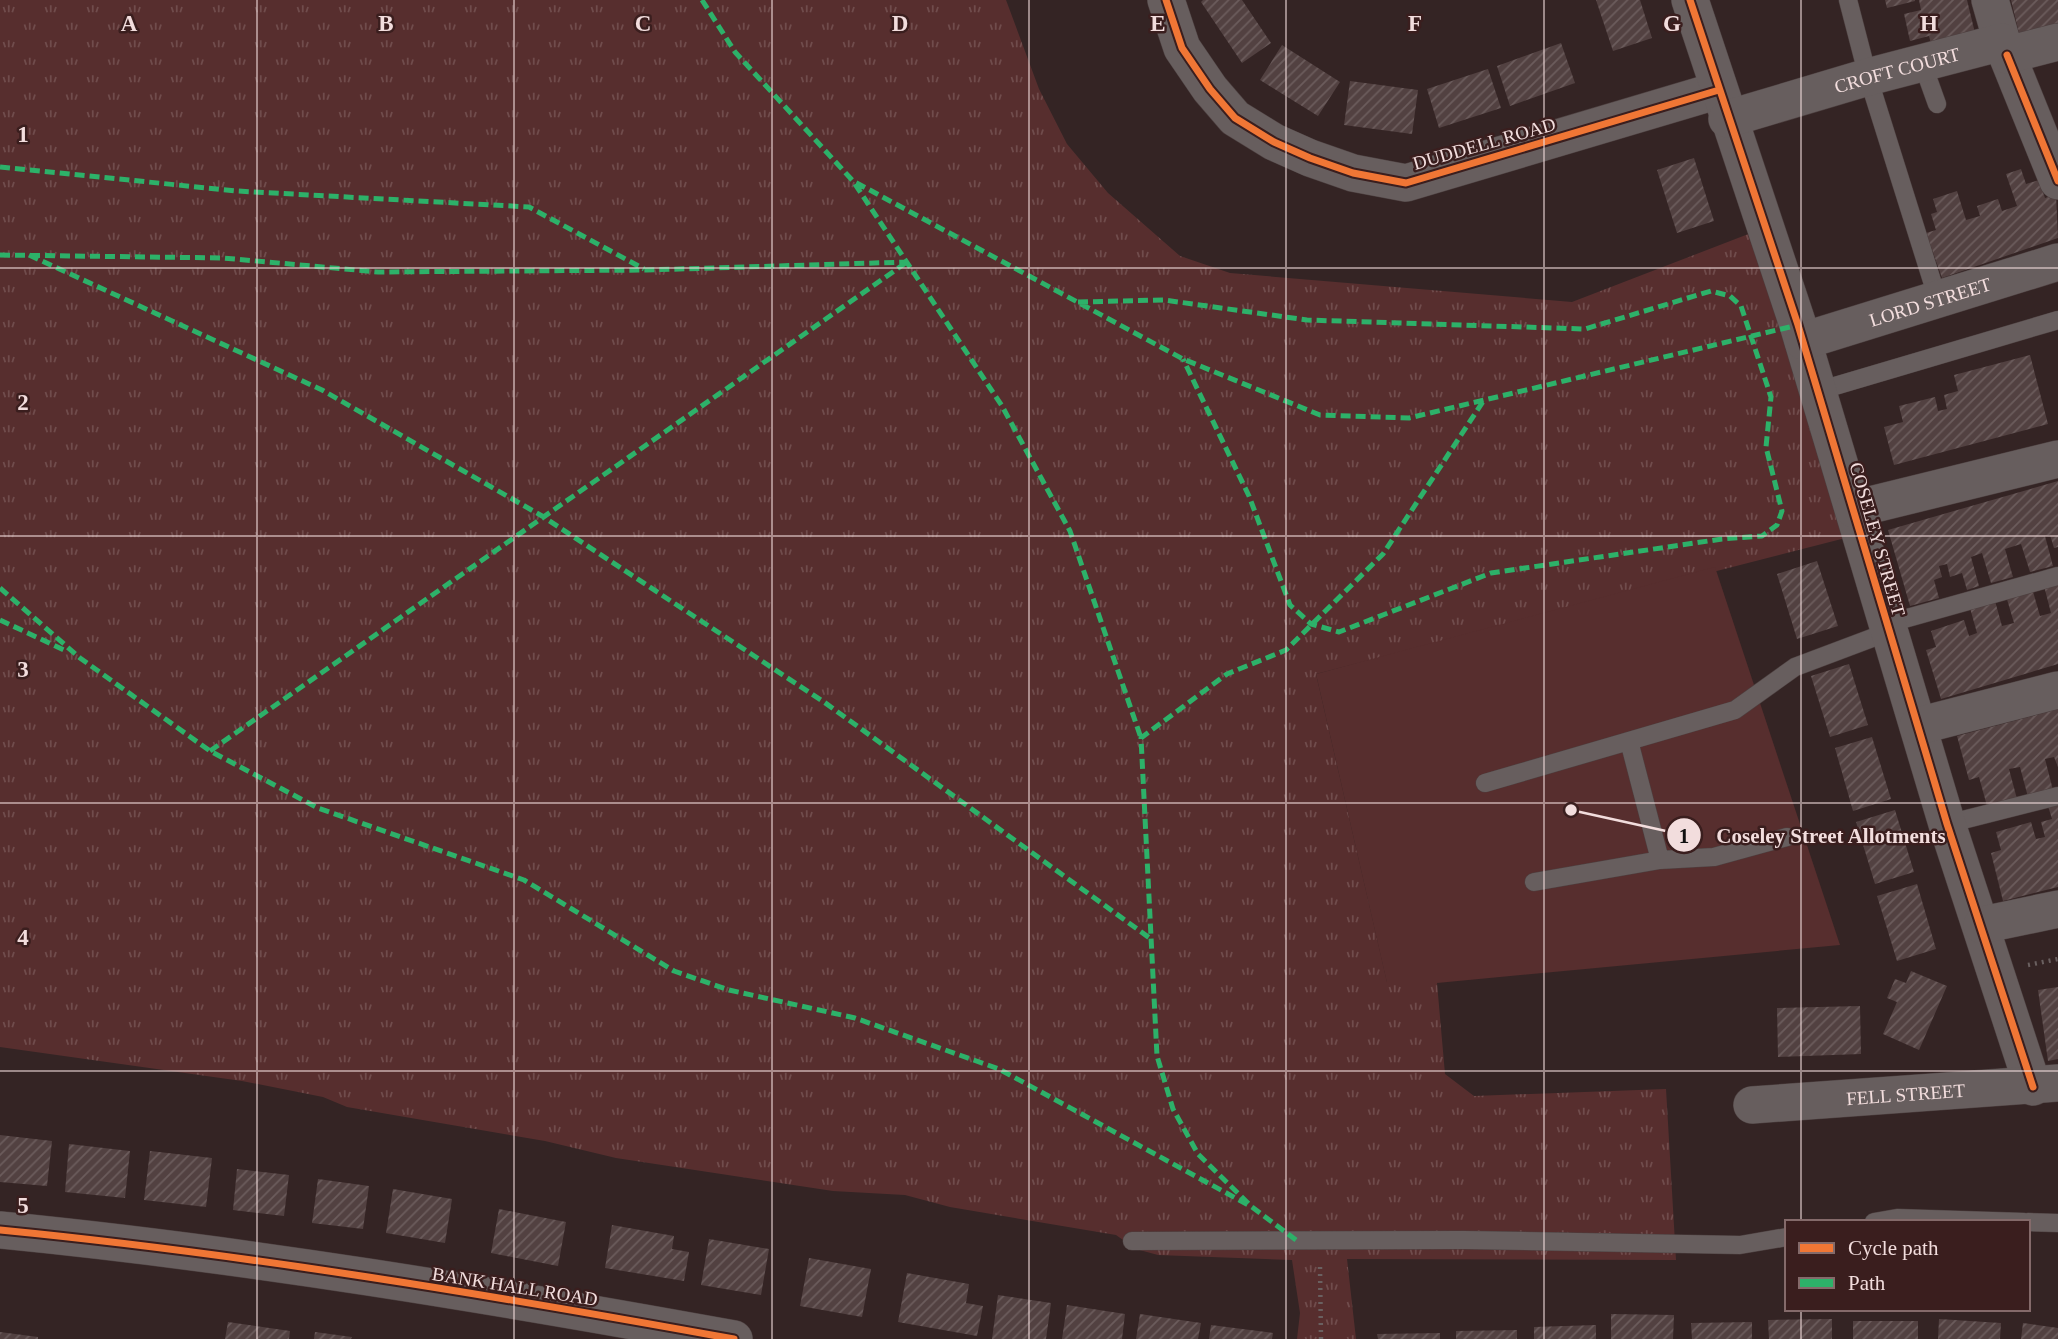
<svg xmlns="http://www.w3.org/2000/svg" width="2058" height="1339" font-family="Georgia,serif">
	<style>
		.park { fill: url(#park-tufts) }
		.garden { fill: #572e2e }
		.building { fill: url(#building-hatch) }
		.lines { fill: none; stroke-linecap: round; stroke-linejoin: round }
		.lane-casing { stroke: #4d4040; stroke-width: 19 }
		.street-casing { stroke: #4d4040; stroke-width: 38 }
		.path { stroke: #6a6060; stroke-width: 4.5; stroke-dasharray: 2 5; stroke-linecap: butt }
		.lane { stroke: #675e5e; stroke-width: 18 }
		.street { stroke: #675e5e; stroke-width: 37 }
		.quiet { stroke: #2db169; stroke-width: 5; stroke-dasharray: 10 5; stroke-linecap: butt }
		.cycleway-casing { stroke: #3a1e1e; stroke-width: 11 }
		.cycleway { stroke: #f07635; stroke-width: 7 }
		.grid { fill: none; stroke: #f2dddd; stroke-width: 2; stroke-opacity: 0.55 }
		.labels { text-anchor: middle; stroke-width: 5; stroke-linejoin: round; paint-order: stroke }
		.street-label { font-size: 19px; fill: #f2dddd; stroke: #3a1e1e }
		.grid-label { font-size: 23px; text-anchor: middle; font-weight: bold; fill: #f2dddd; stroke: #3a1e1e; stroke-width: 5; stroke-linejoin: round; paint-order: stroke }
		.leader { fill: none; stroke: #f2dddd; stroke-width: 2.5 }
		.callout-dot { fill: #f2dddd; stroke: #3a1e1e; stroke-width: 2.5 }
		.mark-label { font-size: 21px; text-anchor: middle; font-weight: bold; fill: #111 }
		.callout-label { font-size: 21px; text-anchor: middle; font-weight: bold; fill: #f2dddd; stroke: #3a1e1e; stroke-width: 5; stroke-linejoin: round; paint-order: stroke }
	</style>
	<defs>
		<pattern id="park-tufts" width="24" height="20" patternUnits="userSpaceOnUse" patternTransform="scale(1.75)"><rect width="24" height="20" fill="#572e2e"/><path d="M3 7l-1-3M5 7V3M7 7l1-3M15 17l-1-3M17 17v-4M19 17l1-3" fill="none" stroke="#704c4c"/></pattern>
		<pattern id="building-hatch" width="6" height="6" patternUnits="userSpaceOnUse" patternTransform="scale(1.75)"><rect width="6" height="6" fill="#524141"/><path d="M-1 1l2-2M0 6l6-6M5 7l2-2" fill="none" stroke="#6b5c5c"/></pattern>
	</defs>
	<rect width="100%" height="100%" fill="#342424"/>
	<path class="park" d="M0 0H1006L1039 89 1067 144 1108 193 1180 256 1230 273 1572 302 1764 228 1861 534 1316 674 1387 982 1437 983 1445 1074 1474 1096 1666 1089 1676 1260 1347 1259 1356 1339H1297L1300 1313 1292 1260 1158 1255 1136 1249 1116 1235 950 1207 905 1195 833 1191 616 1158 545 1141 347 1107 323 1097 242 1081 0 1047Z"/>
	<path class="garden" d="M1715 567 1840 945 1437 983H1387L1316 674Z"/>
	<path class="building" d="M1203 0H1242L1271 43 1242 63 1201 2Z
		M1596 0H1640L1652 38 1613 51Z
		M1885 0H1915V1L1887 8Z
		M1919 0H1967L1975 33 1931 44 1929 36 1910 41 1904 14 1921 10Z
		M2011 0H2058V24L2019 33Z
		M1561 43 1575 83 1510 106 1497 66Z
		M1282 45 1340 82 1318 116 1260 80Z
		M1488 69 1501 108 1439 128 1427 89Z
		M1350 81 1418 90 1412 134 1344 125Z
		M1694 158 1714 221 1677 233 1657 170Z
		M2021 169 2026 184 2039 180 2045 198 2056 194 2058 238 1942 278 1926 233 1936 230 1931 214 1937 212 1933 199 1957 191 1966 220 1980 216 1977 206 1998 199 2002 211 2017 206 2006 174Z
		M2030 355 2048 424 1894 465 1884 427 1903 422 1899 406 1935 397 1938 411 1947 409 1944 395 1958 391 1954 375Z
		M2058 481V547L2054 548 2050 535 2045 536 2053 566 2030 572 2021 544 2005 549 2013 577 1991 583 1982 553 1971 557 1979 586 1967 590 1962 573 1950 577 1947 564 1939 566 1942 577 1934 580 1939 598 1910 606 1888 530Z
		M1817 561 1838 626 1797 639 1777 574Z
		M2058 582V664L1941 699 1926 650 1936 647 1931 631 1964 620 1969 636 1977 633 1970 608 1995 601 2002 626 2014 623 2006 596 2032 588 2040 616 2051 613 2044 586Z
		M1849 664 1868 725 1830 737 1811 676Z
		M2058 709V767L2054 757 2045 759 2053 790 2028 797 2020 767 2009 769 2017 799 1987 806 1979 777 1969 780 1957 736Z
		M1872 737 1891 799 1853 811 1835 748Z
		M2058 804V887L2003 901 1991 853 2001 850 1996 832 2031 822 2036 839 2045 837 2041 822 2052 819 2048 806Z
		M1895 810 1914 872 1875 884 1856 822Z
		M1917 884 1936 949 1897 961 1877 896Z
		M1911 971 1947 986 1919 1050 1883 1034 1897 1002 1887 998 1895 979 1906 983Z
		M2058 987V1059L2048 1061 2038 990Z
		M1860 1006 1861 1054 1778 1057 1777 1008Z
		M0 1135 52 1141 47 1186 0 1182Z
		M69 1144 130 1151 125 1198 65 1192Z
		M150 1151 212 1158 206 1207 144 1200Z
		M237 1169 289 1175 284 1216 233 1210Z
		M318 1179 369 1186 363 1229 312 1223Z
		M393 1189 452 1199 445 1243 386 1233Z
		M499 1209 566 1222 558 1266 491 1253Z
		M612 1225 674 1236 672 1249 689 1252 684 1281 605 1268Z
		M709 1239 769 1249 761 1295 701 1285Z
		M809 1258 871 1269 862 1317 800 1306Z
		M907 1273 969 1284 966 1303 983 1306 977 1336 898 1322Z
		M998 1295 1051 1303 1046 1339H992Z
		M1067 1305 1125 1314 1122 1339H1062Z
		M1140 1314 1201 1323 1198 1339H1136Z
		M1611 1314 1674 1315 1673 1339H1611Z
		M1832 1319V1339H1769L1768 1320Z
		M1939 1319 2001 1323 2000 1339H1938Z
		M1853 1321H1918V1339H1853Z
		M228 1322 290 1331 289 1339H225Z
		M1752 1322V1339H1692L1691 1323Z
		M2023 1323 2058 1328V1339H2021Z
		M1211 1325 1273 1333 1272 1339H1209Z
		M1596 1325V1339H1534V1327Z
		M1517 1330V1339H1456V1331Z
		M0 1332 38 1337V1339H0Z
		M315 1332 352 1337 351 1339H314Z
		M1440 1333V1339H1378L1377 1334Z"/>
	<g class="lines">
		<g class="lane-casing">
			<path id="lane" d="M1848 0 1868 77 1938 300
				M1923 65 1937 104
				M1818 391 2058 320
				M1886 624 2058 576
				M1629 741 1660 860
				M1485 783 1735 710 1795 667 1888 632
				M1947 824 2058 796
				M1534 882 1660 860 1714 857 1787 837
				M1874 1222 1897 1218 2024 1222
				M2028 1222 2058 1223
				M1132 1241 1464 1240 1740 1245 1787 1237"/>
		</g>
		<g class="street-casing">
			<g id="street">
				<path d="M1166 0 1182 48 1210 89 1235 118 1274 142 1310 158 1353 173 1406 183 1719 90"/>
				<path d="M1690 0 1798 325 1947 824 2033 1087"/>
				<path d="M1990 0 2002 42"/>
				<path d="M2007 55 2058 181"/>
				<path id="s1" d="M1727 119 1868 77 2002 42 2007 55 2058 42"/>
				<path id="s2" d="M1803 341 2058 262"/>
				<path d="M1854 509 2058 459"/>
				<path d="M1918 726 2058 690"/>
				<path d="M1982 925 2058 909"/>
				<path id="s3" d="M1752 1105 2058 1083"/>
				<path d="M0 1230C246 1254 491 1295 734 1339"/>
			</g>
		</g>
		<path class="path" d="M2028 965 2058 959
			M1320 1267 1321 1339"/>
		<use href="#lane" class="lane"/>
		<use href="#street" class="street"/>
		<path class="quiet" d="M702 0 735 52 853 181 1183 359 1320 415 1409 418 1798 325
			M0 167 237 191 529 207 644 269
			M855 184 1002 406 1070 531 1141 738
			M0 255 223 258 378 272 647 270 907 262
			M29 255 322 390 542 516 824 702 1151 939
			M1078 302 1164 300 1307 320 1585 329 1711 291 1730 296 1741 306 1771 397 1766 447 1782 511 1777 525 1762 536 1722 539 1491 573 1339 632 1311 624 1290 605 1249 496 1183 359
			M0 588 80 658 210 751 318 808 524 880 674 971 729 990 855 1018 999 1069 1252 1207
			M0 620 64 650
			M210 751 907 262
			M1296 1240 1252 1207 1198 1154 1173 1109 1157 1056 1141 738 1227 674 1286 650 1383 554 1484 400"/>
		<g class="cycleway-casing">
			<path id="cycleway" d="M1166 0 1182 48 1210 89 1235 118 1274 142 1310 158 1353 173 1406 183 1719 90
				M1690 0 1798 325 1947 824 2033 1087
				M2007 55 2058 181
				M0 1230C246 1254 491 1295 734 1339"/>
		</g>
		<use href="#cycleway" class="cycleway"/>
	</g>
	<path class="grid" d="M257 0V1339M514 0V1339M772 0V1339M1029 0V1339M1286 0V1339M1544 0V1339M1801 0V1222M0 268H2058M0 536H2058M0 803H2058M0 1071H2058M1801 1309V1339"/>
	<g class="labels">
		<g class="street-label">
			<text dy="7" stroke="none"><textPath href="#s1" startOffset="177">CROFT COURT</textPath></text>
			<text transform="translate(1484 143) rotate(-16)" y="7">DUDDELL ROAD</text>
			<text dy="7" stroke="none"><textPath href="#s2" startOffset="133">LORD STREET</textPath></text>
			<text transform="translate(1878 539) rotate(74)" y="7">COSELEY STREET</text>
			<text dy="7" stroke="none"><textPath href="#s3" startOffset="154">FELL STREET</textPath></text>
			<text transform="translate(515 1286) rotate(9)" y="7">BANK HALL ROAD</text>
		</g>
	</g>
	<g class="grid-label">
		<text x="129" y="31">A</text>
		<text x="386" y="31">B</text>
		<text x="643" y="31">C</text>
		<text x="900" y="31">D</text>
		<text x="1158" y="31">E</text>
		<text x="1415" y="31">F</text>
		<text x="1672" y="31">G</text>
		<text x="1929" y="31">H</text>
		<text x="23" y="142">1</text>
		<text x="23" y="410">2</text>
		<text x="23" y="677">3</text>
		<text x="23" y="945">4</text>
		<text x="23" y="1213">5</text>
	</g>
	<path class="leader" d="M1571 810L1684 835"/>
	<g class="callout-dot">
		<circle cx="1571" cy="810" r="7"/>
		<circle cx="1684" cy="835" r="18"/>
	</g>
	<g class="mark-label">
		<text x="1684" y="843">1</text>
	</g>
	<g class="callout-label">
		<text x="1831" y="843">Coseley Street Allotments</text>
	</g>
	<rect x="1785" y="1220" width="245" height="91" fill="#3a1e1e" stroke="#846a6a" stroke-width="2"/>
	<rect x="1799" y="1243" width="35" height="10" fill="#f07635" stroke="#846a6a" stroke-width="2"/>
	<text x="1848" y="1255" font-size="21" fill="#f2dddd">Cycle path</text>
	<rect x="1799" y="1278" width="35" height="10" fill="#2db169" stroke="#846a6a" stroke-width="2"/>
	<text x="1848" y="1290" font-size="21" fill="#f2dddd">Path</text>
</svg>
